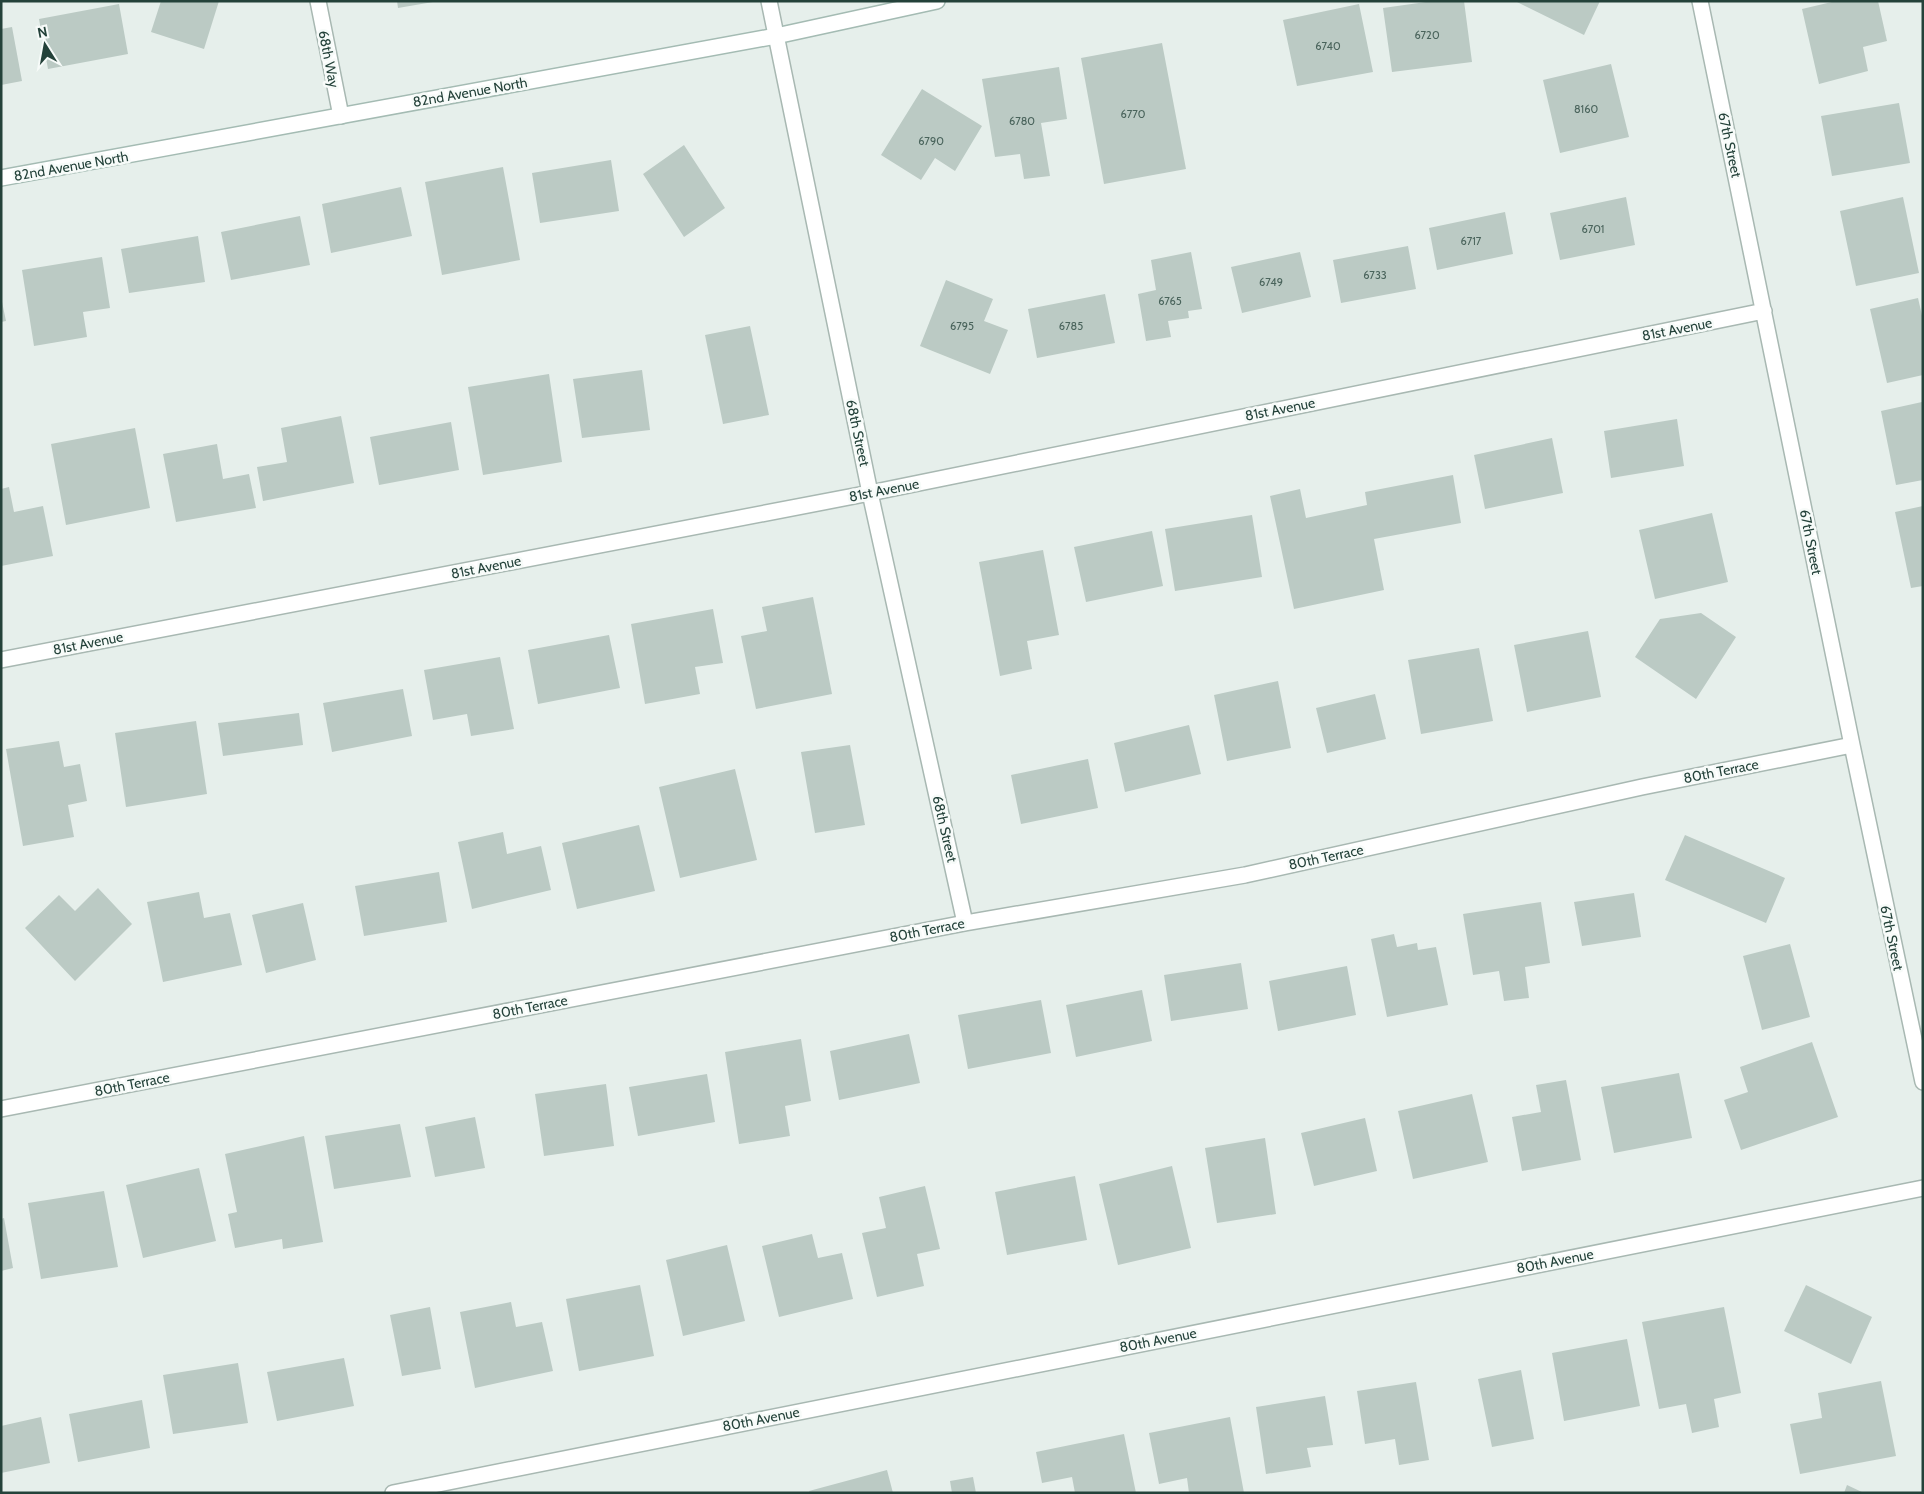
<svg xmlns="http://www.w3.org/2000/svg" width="1924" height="1494" font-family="Cabin,sans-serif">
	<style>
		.building { fill: #bbcac4 }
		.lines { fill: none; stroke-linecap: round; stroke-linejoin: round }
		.street-casing { stroke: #a8b8b2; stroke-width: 18 }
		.secondary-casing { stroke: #a4bbb3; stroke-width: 18 }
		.street { stroke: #fff; stroke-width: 15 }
		.secondary { stroke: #fff; stroke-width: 15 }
		.labels { text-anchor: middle; stroke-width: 5; stroke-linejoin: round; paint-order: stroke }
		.number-label { font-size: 11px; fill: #4a645c }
		.street-label { font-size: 14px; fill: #24423a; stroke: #f7fbf9 }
	</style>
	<rect width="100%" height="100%" fill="#e6efeb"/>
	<path class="building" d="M161 1H219L204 49 151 32Z
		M397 1H433V2L398 8Z
		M1433 1H1464L1472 62 1392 72 1383 8Z
		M1515 1H1600L1584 35Z
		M1836 1H1878L1887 41 1863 47 1868 71 1819 84 1802 9Z
		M119 4 128 54 48 69 39 19Z
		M1359 4 1373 72 1297 86 1283 20Z
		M12 27 22 81 1 85V29Z
		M1162 43 1186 169 1104 184 1081 58Z
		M1611 64 1629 137 1560 153 1543 80Z
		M1059 67 1067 119 1041 123 1050 176 1024 179 1020 154 995 157 982 79Z
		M922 89 982 126 955 171 935 158 921 180 881 155Z
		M1899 103 1910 163 1832 176 1821 116Z
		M684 145 725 208 684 237 643 174Z
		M611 160 619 211 540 223 532 173Z
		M503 167 520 260 442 275 425 182Z
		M401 187 412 236 331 253 322 204Z
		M1626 197 1635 245 1560 260 1550 213Z
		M1903 197 1919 273 1856 286 1840 211Z
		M1505 212 1513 254 1437 270 1429 228Z
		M300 216 310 265 231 280 221 232Z
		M198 236 205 282 129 293 121 249Z
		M1408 246 1416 289 1341 303 1333 260Z
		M1191 252 1202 309 1188 311 1189 318 1168 321 1171 337 1146 341 1138 294 1156 290 1151 260Z
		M1300 252 1311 297 1242 313 1231 267Z
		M102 257 110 308 83 312 87 337 34 346 22 270Z
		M946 280 993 299 984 321 1008 330 990 374 920 346Z
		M1105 294 1115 343 1037 358 1028 309Z
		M1 297 6 321 1 322Z
		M1918 298 1923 320V375L1887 383 1870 309Z
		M750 326 769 415 723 424 705 335Z
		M642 370 650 430 582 438 573 379Z
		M549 374 562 462 483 475 468 387Z
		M1922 402 1923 480 1896 485 1881 411Z
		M341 416 354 483 263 501 257 467 287 462 281 428Z
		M1677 419 1684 466 1611 478 1604 431Z
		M451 422 459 470 379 485 370 437Z
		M135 428 150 508 66 525 51 444Z
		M1552 438 1563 493 1485 509 1474 455Z
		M217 444 223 479 249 474 256 508 176 522 163 454Z
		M1453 475 1461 523 1374 539 1384 590 1294 609 1270 496 1300 489 1306 518 1367 505 1365 492Z
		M9 487 14 512 43 506 53 556 1 566V489Z
		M1923 506V586L1911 588 1895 512Z
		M1712 513 1728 582 1655 599 1639 530Z
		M1252 515 1262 577 1175 591 1165 529Z
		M1152 531 1163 586 1086 602 1074 547Z
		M1043 550 1059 635 1027 641 1032 669 1000 676 979 562Z
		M813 597 832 694 756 709 741 636 767 631 762 607Z
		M713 609 723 663 695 667 700 694 645 704 631 624Z
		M1701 613 1736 637 1696 699 1635 657 1660 619Z
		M1588 631 1601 697 1527 712 1514 645Z
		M609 635 620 688 538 704 528 650Z
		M1479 648 1493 721 1421 734 1408 660Z
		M500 657 514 729 471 736 467 714 433 720 424 670Z
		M1278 681 1291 748 1227 761 1214 695Z
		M403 689 412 736 332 752 323 703Z
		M1375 694 1386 739 1327 753 1316 708Z
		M299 713 303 745 223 756 218 723Z
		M196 721 207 794 126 807 115 733Z
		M1189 725 1201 774 1125 792 1114 743Z
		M59 741 64 767 80 764 87 801 68 805 74 837 23 846 6 749Z
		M850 745 865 825 815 833 801 752Z
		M1088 759 1098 808 1021 824 1011 775Z
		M735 769 757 860 680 878 659 787Z
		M639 825 655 891 577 909 562 843Z
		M503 832 507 854 541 846 551 890 472 909 458 842Z
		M1685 835 1785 878 1766 923 1665 880Z
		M439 872 447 922 364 936 355 886Z
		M98 888 132 924 75 981 25 928 59 895 75 911Z
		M199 892 204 918 230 913 242 965 163 982 147 902Z
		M1634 893 1641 937 1582 946 1574 902Z
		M1541 902 1550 963 1525 967 1529 998 1504 1001 1499 971 1473 975 1463 914Z
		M303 903 316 960 266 973 252 915Z
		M1394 934 1397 947 1417 943 1418 950 1436 947 1448 1005 1387 1017 1371 939Z
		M1790 944 1810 1017 1762 1030 1743 956Z
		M1241 963 1248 1009 1171 1021 1164 975Z
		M1347 966 1356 1015 1278 1031 1269 981Z
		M1142 990 1152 1041 1076 1057 1066 1005Z
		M1041 1000 1051 1053 968 1069 958 1015Z
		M909 1034 920 1083 839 1100 830 1051Z
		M801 1039 811 1101 785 1106 790 1136 739 1144 725 1052Z
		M1812 1042 1838 1117 1741 1150 1724 1100 1748 1092 1740 1067Z
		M1679 1073 1692 1138 1614 1153 1601 1087Z
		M707 1074 715 1122 638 1136 629 1087Z
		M1566 1080 1581 1160 1522 1171 1512 1117 1541 1112 1536 1085Z
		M606 1084 614 1146 544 1156 535 1094Z
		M1472 1094 1488 1162 1413 1179 1398 1111Z
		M475 1117 485 1168 435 1177 425 1127Z
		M1365 1118 1377 1171 1314 1186 1301 1133Z
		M400 1124 411 1177 334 1189 325 1136Z
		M304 1136 323 1242 283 1249 282 1239 235 1248 228 1214 237 1212 225 1154Z
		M1265 1138 1276 1214 1217 1223 1205 1148Z
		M1172 1166 1191 1248 1118 1265 1099 1184Z
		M199 1168 216 1241 143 1258 126 1185Z
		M1075 1176 1087 1240 1007 1255 995 1192Z
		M925 1186 940 1249 917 1254 924 1286 877 1297 862 1233 886 1228 879 1197Z
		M104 1191 118 1267 41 1279 28 1203Z
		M4 1218 13 1268 1 1271V1219Z
		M812 1234 818 1258 842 1253 853 1299 779 1317 762 1246Z
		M727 1245 745 1321 683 1336 666 1260Z
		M640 1285 654 1356 579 1371 566 1299Z
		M1806 1285 1872 1317 1851 1364 1784 1331Z
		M511 1302 516 1327 542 1322 553 1371 475 1388 460 1312Z
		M430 1307 441 1369 402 1376 390 1315Z
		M1724 1307 1741 1393 1714 1399 1719 1427 1692 1433 1686 1404 1659 1409 1642 1322Z
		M1627 1339 1640 1406 1564 1421 1552 1353Z
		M344 1358 354 1406 277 1421 267 1372Z
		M238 1363 248 1423 173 1434 163 1375Z
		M1521 1370 1534 1439 1492 1447 1478 1379Z
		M1881 1381 1896 1456 1800 1474 1790 1424 1822 1418 1818 1393Z
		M1416 1382 1429 1460 1399 1465 1395 1439 1365 1444 1357 1391Z
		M1325 1396 1333 1445 1307 1448 1311 1467 1266 1474 1256 1407Z
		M142 1400 150 1448 78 1462 69 1414Z
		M41 1417 50 1463 1 1473V1426Z
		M1230 1417 1244 1493H1189L1187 1478 1159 1484 1149 1433Z
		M1124 1434 1136 1493H1075L1072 1477 1042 1483 1036 1452Z
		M887 1470 893 1493H810L809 1491Z
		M973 1477 976 1493H952L950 1481Z
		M1847 1485 1864 1493H1844Z"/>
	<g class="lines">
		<g class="street-casing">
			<path id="street" d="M318 1 341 116
				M769 1 870 493 965 923
				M1700 1 1852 745 1923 1082
				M1 660 870 493 1764 311
				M1 1109 965 923 1245 875 1642 787 1852 745
				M393 1493 1923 1188"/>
		</g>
		<g class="secondary-casing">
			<path id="secondary" d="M1 178 776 36 937 1"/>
		</g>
		<use href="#street" class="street"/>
		<use href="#secondary" class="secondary"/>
	</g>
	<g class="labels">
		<g class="number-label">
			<text x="1427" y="39">6720</text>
			<text x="1328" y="50">6740</text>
			<text x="1586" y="113">8160</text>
			<text x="1133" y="118">6770</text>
			<text x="1022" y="125">6780</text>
			<text x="931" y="145">6790</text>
			<text x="1593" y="233">6701</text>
			<text x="1471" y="245">6717</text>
			<text x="1375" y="279">6733</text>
			<text x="1271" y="286">6749</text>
			<text x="1170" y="305">6765</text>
			<text x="962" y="330">6795</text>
			<text x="1071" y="330">6785</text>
		</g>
		<g class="street-label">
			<text transform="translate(329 59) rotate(79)" y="5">68th Way</text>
			<text transform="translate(470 92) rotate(-10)" y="5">82nd Avenue North</text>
			<text transform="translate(1730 145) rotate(78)" y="5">67th Street</text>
			<text transform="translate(71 166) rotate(-10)" y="5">82nd Avenue North</text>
			<text transform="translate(1677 329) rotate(-11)" y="5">81st Avenue</text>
			<text transform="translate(1280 409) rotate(-11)" y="5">81st Avenue</text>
			<text transform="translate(858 433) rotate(78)" y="5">68th Street</text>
			<text transform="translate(884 490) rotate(-11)" y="5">81st Avenue</text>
			<text transform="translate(1811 542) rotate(79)" y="5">67th Street</text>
			<text transform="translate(486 567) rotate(-11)" y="5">81st Avenue</text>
			<text transform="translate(88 643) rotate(-11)" y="5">81st Avenue</text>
			<text transform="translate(1721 771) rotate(-11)" y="5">80th Terrace</text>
			<text transform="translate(945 829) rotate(77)" y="5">68th Street</text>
			<text transform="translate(1326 857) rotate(-12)" y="5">80th Terrace</text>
			<text transform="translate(927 930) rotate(-11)" y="5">80th Terrace</text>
			<text transform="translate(1892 938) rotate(78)" y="5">67th Street</text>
			<text transform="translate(530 1007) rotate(-11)" y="5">80th Terrace</text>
			<text transform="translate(132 1084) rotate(-11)" y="5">80th Terrace</text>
			<text transform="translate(1555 1261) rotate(-11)" y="5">80th Avenue</text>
			<text transform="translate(1158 1340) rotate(-11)" y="5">80th Avenue</text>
			<text transform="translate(761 1419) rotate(-11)" y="5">80th Avenue</text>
		</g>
	</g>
	<rect width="1924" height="1494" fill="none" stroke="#24423a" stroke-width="5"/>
	<g transform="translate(45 45) rotate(349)" stroke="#f7fbf9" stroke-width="4" paint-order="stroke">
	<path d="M0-4L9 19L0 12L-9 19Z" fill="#24423a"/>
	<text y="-8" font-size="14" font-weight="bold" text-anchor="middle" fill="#24423a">N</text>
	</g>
</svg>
